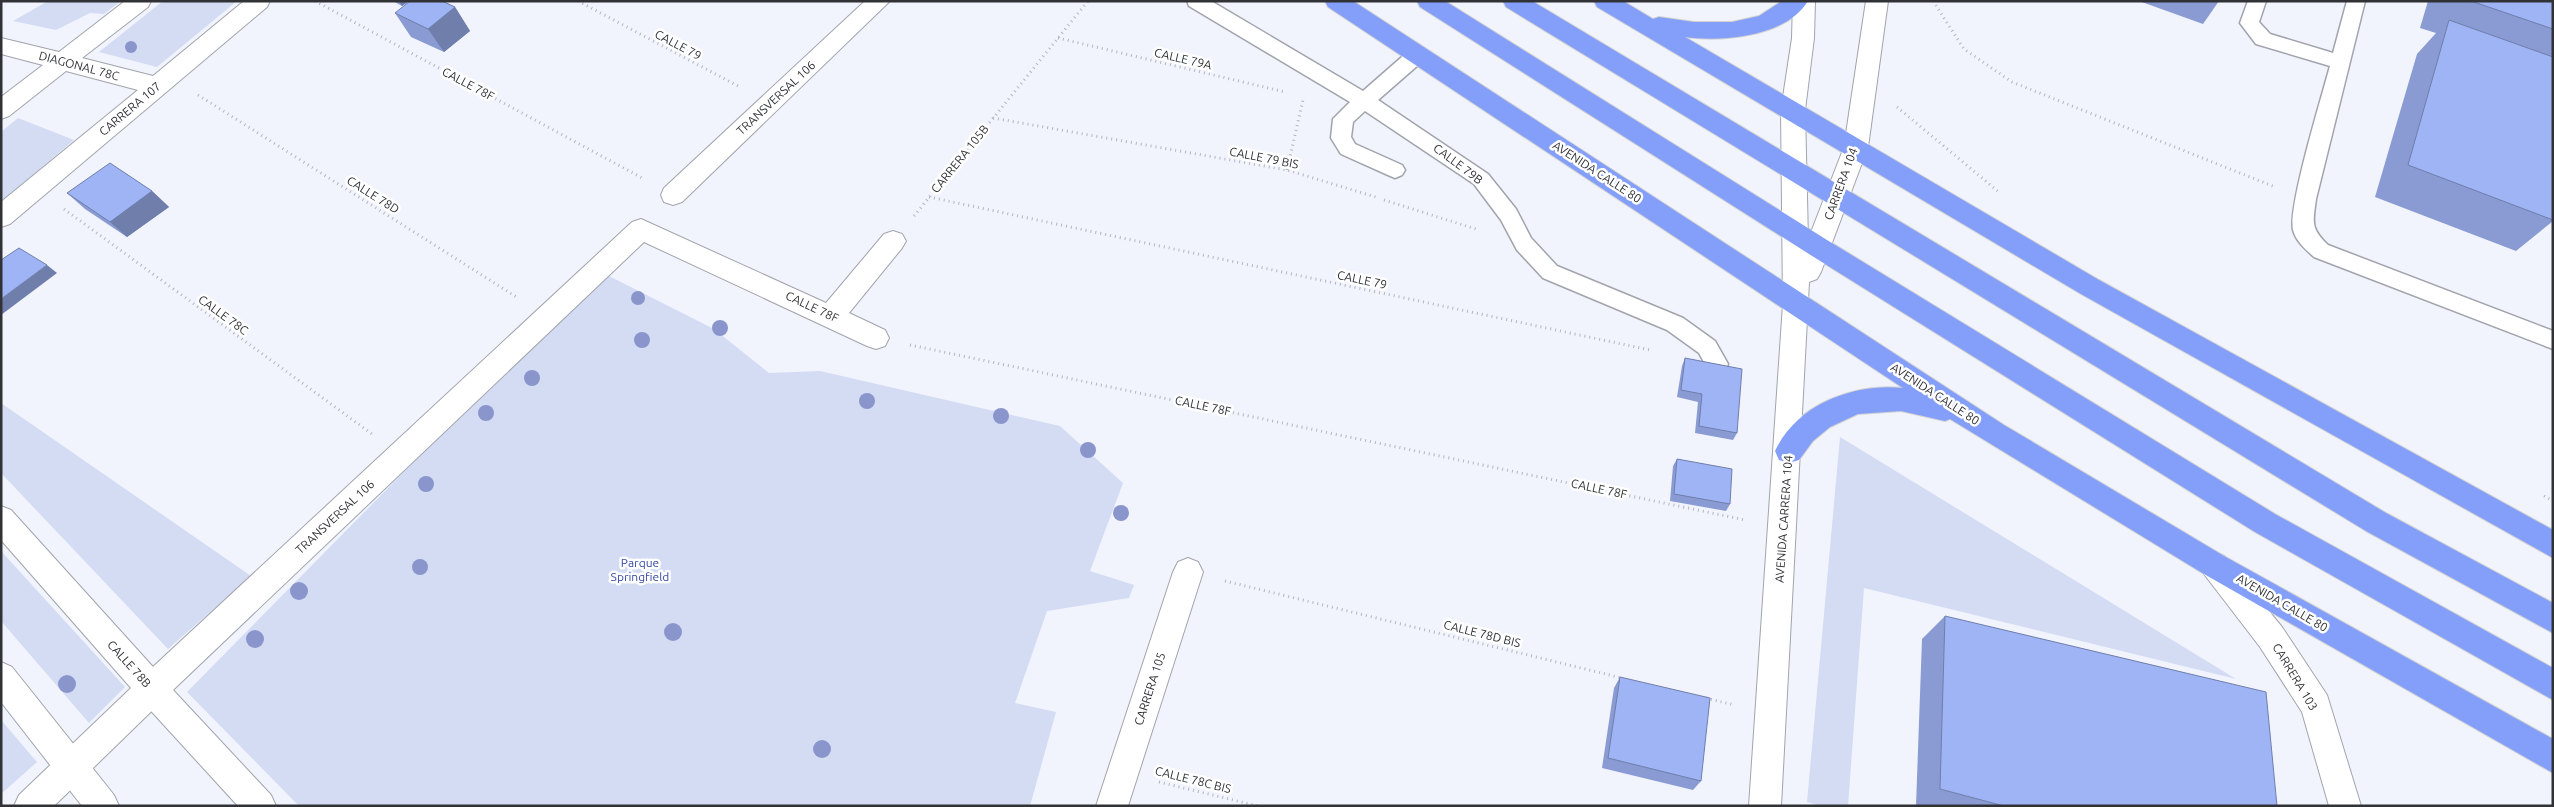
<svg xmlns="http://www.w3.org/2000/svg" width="2554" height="807" font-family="Ubuntu,sans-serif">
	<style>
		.green { fill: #d4dcf4 }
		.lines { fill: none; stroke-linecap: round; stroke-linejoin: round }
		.lane-casing { stroke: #a1a4ac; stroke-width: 3 }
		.street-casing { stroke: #a1a4ac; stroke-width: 2 }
		.secondary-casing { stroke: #a1a4ac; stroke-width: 2 }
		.highway-casing { stroke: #d2d2d3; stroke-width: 2 }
		.path { stroke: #b3b6bd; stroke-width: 3; stroke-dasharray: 1 4; stroke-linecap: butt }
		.lane { fill: #fff; fill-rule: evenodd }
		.street { fill: #fff; fill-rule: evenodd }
		.secondary { fill: #fff; fill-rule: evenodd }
		.highway { fill: #849ffa; fill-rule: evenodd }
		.tree { fill: #8a95cc }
		.wall { fill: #899bd2 }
		.shaded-wall { fill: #6f7eab }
		.building { fill: #9fb4f4; stroke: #6f7eab }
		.labels { text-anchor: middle; stroke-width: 5; stroke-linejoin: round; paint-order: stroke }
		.street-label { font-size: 12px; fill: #313236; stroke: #fff }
		.park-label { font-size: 12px; fill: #3548a4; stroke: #fff }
	</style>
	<rect width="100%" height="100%" fill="#f1f4fd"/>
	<path class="green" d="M48 1H121L104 14 90 13 56 30 13 21Z
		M163 1H237L157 67 99 52Z
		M18 118 74 140 1 202V132Z
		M601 272 714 329 769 373 820 371 1060 426 1123 483 1090 571 1134 585 1129 598 1047 611 1015 703 1056 712 1030 806H299L187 692Z
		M1 403 251 576 168 649 1 473Z
		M1840 437 2236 679 1864 588 1848 806H1821L1807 802Z
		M1 551 125 687 89 723 1 621Z
		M1 720 37 762 1 794Z"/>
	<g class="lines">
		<g class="lane-casing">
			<path id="lane" d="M1187 1H1211L1363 91 1411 49 1418 47 1425 49 1427 54 1425 59 1378 100 1488 174 1516 209 1531 238 1557 266 1683 318 1715 341 1728 364 1725 371 1717 373 1709 371 1699 353 1667 330 1543 278 1517 250 1501 220 1474 184 1365 111 1353 122 1351 137 1355 144 1402 165 1405 170 1402 175 1395 178 1388 175 1341 154 1331 138 1333 119 1350 102 1189 6Z
				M2248 1H2266L2259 22 2270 34 2333 53 2347 1H2365L2316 199C2313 222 2310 228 2328 245L2553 331V349L2314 257C2305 249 2296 241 2293 230 2288 206 2322 96 2330 66L2256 44 2240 23Z"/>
		</g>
		<g class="street-casing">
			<path id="street" d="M865 1H890L682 202 673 205 664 202 661 195 664 188Z
				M641 219 826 303 884 234 893 231 902 234 906 241 902 248 849 313 885 330 889 338 885 346 876 349 867 346 644 242 173 690 271 795 276 806H238L141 700 136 689 141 678 632 222Z
				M1188 558 1198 562 1203 572 1128 806H1096L1173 572 1178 562Z
				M1 662 12 667 114 795 119 806H82L1 702Z"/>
		</g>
		<g class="secondary-casing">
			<path id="secondary" d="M125 1H151L148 7 82 58 153 76 244 1H270L267 7 10 224 1 227V202L138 90 66 71 9 116 1 119V97L43 65 1 54V38L59 52Z
				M1793 1H1815L1814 38 1805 110 1808 240 1844 147 1866 1H1888L1868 147 1821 272 1817 279 1809 282 1781 806H1749L1783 304 1781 110 1792 38Z
				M1 506 11 510 163 678 168 689 163 700 54 806H14L19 795 131 688 1 540Z
				M2214 552 2224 556 2282 627 2327 695 2361 806H2329L2302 712 2260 647 2204 574 2199 565 2204 556Z"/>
		</g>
		<g class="highway-casing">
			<path id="highway" d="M1325 1H1353L2004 425 2224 556 2553 739V773L2204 574 1950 419 1945 421 1901 411 1858 414 1830 427 1813 441 1799 460 1789 463 1779 460 1775 451C1797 404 1854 383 1903 388L1328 7Z
				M1417 1H1445L1827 240 2275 514 2553 668V700L2255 532 1809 254 1420 7Z
				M1503 1H1532L2386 513 2553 603V633L2366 531 1506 7Z
				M1594 1H1623L1653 19 1659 17 1694 22H1732L1759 16 1782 1H1808C1786 37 1722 42 1685 37L2099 280 2553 530V558L2081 294 1597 7Z"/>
		</g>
		<path class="path" d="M315 1 644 179
			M578 1 738 86
			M1933 1 1964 49 2012 82 2275 187
			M1058 38 1285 92
			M198 95 518 298
			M1897 107 2000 193
			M993 118 1287 170 1379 198
			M1287 170 1303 100
			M929 197 1650 350
			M1384 200 1479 230
			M64 209 372 434
			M914 216 1088 1
			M910 345 1745 520
			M2544 496 2553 501
			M1225 581 1622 678
			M1706 698 1734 705
			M1159 782 1258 806"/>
		<use href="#lane" class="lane"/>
		<use href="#street" class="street"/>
		<use href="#secondary" class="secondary"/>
		<use href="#highway" class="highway"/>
	</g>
	<g class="tree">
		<circle cx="131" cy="47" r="6"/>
		<circle cx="638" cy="298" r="7"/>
		<circle cx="720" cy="328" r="8"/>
		<circle cx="642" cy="340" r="8"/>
		<circle cx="532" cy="378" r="8"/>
		<circle cx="867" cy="401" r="8"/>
		<circle cx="486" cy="413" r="8"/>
		<circle cx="1001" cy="416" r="8"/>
		<circle cx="1088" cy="450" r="8"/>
		<circle cx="426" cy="484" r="8"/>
		<circle cx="1121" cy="513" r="8"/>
		<circle cx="420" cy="567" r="8"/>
		<circle cx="299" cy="591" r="9"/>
		<circle cx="673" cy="632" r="9"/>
		<circle cx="255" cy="639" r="9"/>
		<circle cx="67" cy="684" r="9"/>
		<circle cx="822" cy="749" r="9"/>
	</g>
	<path class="wall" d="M393 1H409L402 6Z
		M2139 1H2219L2203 24Z
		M2428 1H2553V221L2516 251 2375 197 2417 54 2436 33 2420 28Z
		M455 7 470 31 444 52 411 37 395 13Z
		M152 191 169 207 127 237 85 209 67 193Z
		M1685 358 1737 433 1733 440 1695 433 1698 402 1677 397 1682 366Z
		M1677 459 1730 504 1726 511 1670 501 1673 466Z
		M1945 616 2277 806H1916L1922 639Z
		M1620 677 1701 781 1693 790 1602 768 1614 688Z"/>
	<path class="shaded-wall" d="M399 1H409L402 6Z
		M455 7 470 31 444 52 428 29Z
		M152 191 169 207 127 237 110 222Z
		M47 265 57 273 1 315V299Z"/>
	<path class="building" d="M410 1H442L455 7 428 29 395 13Z
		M2471 1H2553V29Z
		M2449 20 2553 57V220L2408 165Z
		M110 163 152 191 110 222 67 193Z
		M19 248 47 265 1 299V260Z
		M1685 358 1742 369 1737 433 1699 426 1702 394 1681 390Z
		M1677 459 1732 469 1730 504 1674 494Z
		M1945 616 2266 692 2277 806H2004L1940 789Z
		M1620 677 1710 698 1701 781 1608 758Z"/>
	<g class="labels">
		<g class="street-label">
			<text transform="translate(678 45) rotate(28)" y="4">CALLE 79</text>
			<text transform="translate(1183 59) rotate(13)" y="4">CALLE 79A</text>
			<text transform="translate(79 66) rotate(15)" y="4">DIAGONAL 78C</text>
			<text transform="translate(468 84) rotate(28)" y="4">CALLE 78F</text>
			<text transform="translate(776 98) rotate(-43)" y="4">TRANSVERSAL 106</text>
			<text transform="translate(130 109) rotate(-40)" y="4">CARRERA 107</text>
			<text transform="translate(1264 158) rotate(11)" y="4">CALLE 79 BIS</text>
			<text transform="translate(960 159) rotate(-51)" y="4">CARRERA 105B</text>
			<text transform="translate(1458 164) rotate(37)" y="4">CALLE 79B</text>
			<text transform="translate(1597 172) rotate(33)" y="4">AVENIDA CALLE 80</text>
			<text transform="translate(1841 184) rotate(-70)" y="4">CARRERA 104</text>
			<text transform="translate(373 195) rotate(32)" y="4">CALLE 78D</text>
			<text transform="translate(1362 280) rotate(12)" y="4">CALLE 79</text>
			<text transform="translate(812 307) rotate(25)" y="4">CALLE 78F</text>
			<text transform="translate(223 315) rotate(36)" y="4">CALLE 78C</text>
			<text transform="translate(1935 394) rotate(33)" y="4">AVENIDA CALLE 80</text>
			<text transform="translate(1203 406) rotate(12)" y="4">CALLE 78F</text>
			<text transform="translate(1599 489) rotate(12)" y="4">CALLE 78F</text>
			<text transform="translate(335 517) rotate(-43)" y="4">TRANSVERSAL 106</text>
			<text transform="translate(1784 519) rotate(-86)" y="4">AVENIDA CARRERA 104</text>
			<text transform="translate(2282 603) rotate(30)" y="4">AVENIDA CALLE 80</text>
			<text transform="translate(1482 634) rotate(14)" y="4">CALLE 78D BIS</text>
			<text transform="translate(129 664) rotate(48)" y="4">CALLE 78B</text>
			<text transform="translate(2295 677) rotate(59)" y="4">CARRERA 103</text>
			<text transform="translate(1150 689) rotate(-72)" y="4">CARRERA 105</text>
			<text transform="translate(1193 780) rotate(14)" y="4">CALLE 78C BIS</text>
		</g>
		<g class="park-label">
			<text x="640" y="567">Parque<tspan x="640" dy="14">Springfield</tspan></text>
		</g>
	</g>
	<rect width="2554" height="807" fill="none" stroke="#313236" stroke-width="5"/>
</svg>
